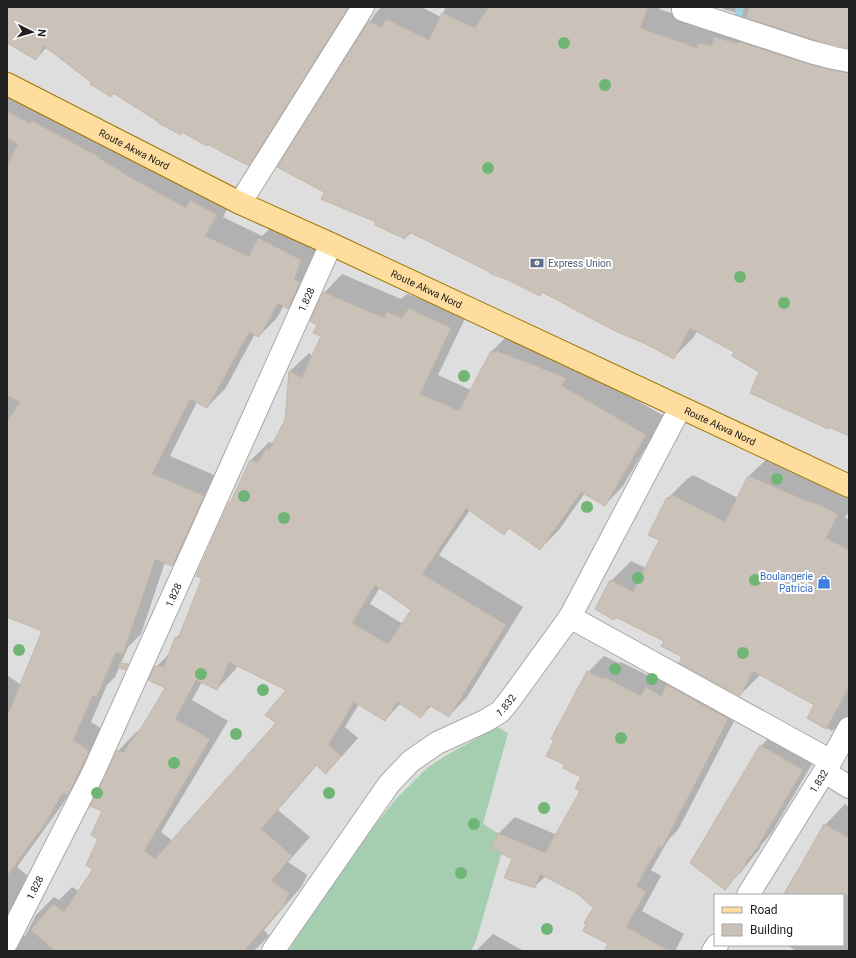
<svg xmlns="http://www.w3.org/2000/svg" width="856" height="958" font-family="Roboto,sans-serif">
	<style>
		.residential { fill: #dfdede; fill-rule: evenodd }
		.cemetery { fill: #a5cdaf }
		.shadow { fill: #0003; fill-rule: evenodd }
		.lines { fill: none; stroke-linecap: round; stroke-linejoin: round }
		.stream { stroke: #a3cfe3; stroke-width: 8 }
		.building { fill: #cac2b9; stroke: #c5b7a7; fill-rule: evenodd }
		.minor-casing { stroke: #a8a8a8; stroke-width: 24 }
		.major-casing { stroke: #9d7600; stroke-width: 24 }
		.minor { stroke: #fff; stroke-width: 22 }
		.major { stroke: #ffdd9e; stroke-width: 22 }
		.tree { fill: #6fb575 }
		.labels { text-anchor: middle; stroke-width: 4; stroke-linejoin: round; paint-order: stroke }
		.street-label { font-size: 10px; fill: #212121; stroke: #fff }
		.service-label { font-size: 10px; fill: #4e5e75; stroke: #fff; text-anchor: start }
		.shop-label { font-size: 10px; fill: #366cbe; stroke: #fff; text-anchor: end }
	</style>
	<rect width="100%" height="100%" fill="#f2efe6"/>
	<path class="residential" d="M7 7H849V951H7ZM715 895H843V945H715Z"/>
	<path class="cemetery" d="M497 727 508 733 483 824 506 838 476 941 471 951H288L358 846 396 799 427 768 447 755Z"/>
	<path class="shadow" d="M7 7H356L271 142 248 164 114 93 111 96 47 47 36 59 7 42Z
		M381 7H421L441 17 446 7H660L659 9 715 28 725 25 737 13 723 9 724 7H849V47L817 39 816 41 849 50V435L761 372 735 351 697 331 693 338 674 357 543 291 540 295 412 232 405 238 378 221 325 191 279 167 375 14Z
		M7 84 234 196 223 217 262 236 278 221 319 242 312 261 306 289 288 307 284 305 277 318 259 336 255 334 225 389 207 407 197 402 170 456 221 478 190 547 172 565 165 562 141 634 128 647 115 677 107 685 91 722 107 732 86 776 70 791 64 802 17 867 33 880 20 935 25 936 36 915 54 897 59 900 72 887 79 891 94 868 104 811 118 751 136 732 139 734 167 687 156 667 171 652 176 638 182 631 203 578 229 503 233 499 251 460 269 442 272 443 276 440 286 420 290 371 309 353 313 356 322 336 318 324 324 293 342 274 401 299 407 294 420 299 428 290 469 310 438 375 471 390 492 351 510 333 580 368 664 416 623 486 605 505 585 493 559 530 540 549 510 527 504 534 470 510 439 555 523 607 467 697 449 716 432 705 421 716 401 703 385 720 359 704 345 727 358 738 344 754 326 773 317 765 278 810 310 837 288 862 307 875 302 886 264 930 269 936 254 951H7V675L20 684 23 681 43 631 7 616ZM380 587 412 610 403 624 370 604ZM238 665 288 689 278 723 173 841 161 832 228 721 192 700 202 682 217 689 235 670Z
		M770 456 849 489V511L845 518 849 519V715L832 731 808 718 816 705 761 674 740 695 683 657 665 641 611 581 631 561 646 568 660 540 668 498 688 478H689L693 475 738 498 749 476Z
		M604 656 619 663 621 662 655 679 663 672 744 702 678 830 669 839 651 870 661 876 642 911 684 934 675 951H605L609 944 594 908 579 893 546 876 534 887 513 858 492 848 499 833 515 817 557 835 582 791 588 672Z
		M777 729 818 754 772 832 760 847H761L741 872 725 888 692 863 761 746Z
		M845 804 849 807V951H797L786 945H843V895H783L795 874 800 868 825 825Z
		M493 934 524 951H476Z"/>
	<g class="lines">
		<path class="stream" d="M734 25 738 22 740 7"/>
	</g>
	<path class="building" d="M7 7H347L348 8 249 166 207 144V146L182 132 181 135 158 123 159 122 113 93 111 97 90 84 91 82 44 46 36 60 7 43Z
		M489 7H648L640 28 697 48 698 43 712 46 714 37 738 44 739 42 808 64 832 70 849 73V436L829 427 828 429 750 393 759 372 732 356 734 352 690 328 674 359 644 343 615 331 542 292 540 296 508 280 489 273 490 272 409 232 405 239 375 225 376 222 321 199 324 192 277 167 369 21 381 28 386 19 429 40 442 13 475 28Z
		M749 7H849V48L815 40 746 18Z
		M7 111 30 124 32 121 101 158 100 159 122 172V173L186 208 190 200 217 215 205 236 249 257 258 238 301 260 294 280 300 282 288 309 278 303 259 337 249 332 207 408 190 399 152 474 204 496 172 566 155 559 123 654 116 652 96 697 93 695 73 740 89 751 68 795 62 793 46 822 7 876V717L42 631 7 617V422L20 402 7 395V165L18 144 7 138Z
		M323 292 384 318 387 312 402 318 409 308 430 319V318L451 328 420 394 459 411 491 351 496 353 497 351 566 378 562 386 646 435 605 506 581 492 540 550 509 528 504 535 466 508 422 574 506 625 449 717 429 705 421 718 397 702 385 721 354 702 328 745 341 756 326 774 316 765 261 829 292 856 271 881 289 893 284 905 244 951H55L31 930 53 904 64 912 93 869 86 865 98 839 91 835 102 811 90 806 104 779 117 750 123 753 143 725 165 688 148 680 155 666 164 667 175 637 178 639 202 578 196 576 229 502 230 503 250 460 258 463 266 448 269 450 285 420 289 371 302 378 321 336 313 333 317 325 310 321ZM375 585 411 610 388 644 352 623ZM229 662 286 690 265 715 276 723 155 859 144 851 210 739 175 719 196 680 217 690Z
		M748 476 812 503 813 502 838 514 826 538 849 550V687L826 729 807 718 814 705 753 671 740 696 679 663 682 657 661 646 664 641 616 617 614 620 595 609 610 580 633 592 659 540 648 535 667 497 670 499 672 495 725 522Z
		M119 663 128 664 125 670 118 667Z
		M587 671 603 679 604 677 641 696 646 687 661 696 667 685 728 719 662 848 659 846 636 886 646 892 626 927 669 951H604L608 944 583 931 586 924 584 923 593 908 578 894 540 874 535 888 504 878 512 859 491 848 498 833 545 853 580 791 575 788 581 777 563 768 565 765 546 756 554 740 551 739Z
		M760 745 803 770 756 849 745 863 746 864 725 890 690 863Z
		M824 824 849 838V895H784Z"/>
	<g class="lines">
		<g class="minor-casing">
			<g id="minor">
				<path d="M683 10 811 52 834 58 849 61"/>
				<path d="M240 203 363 7"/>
				<path d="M570 617 831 761"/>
				<path d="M825 772 849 787"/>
				<path id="s1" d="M748 895 831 761 849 728"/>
				<path id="s2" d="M7 942 93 773 331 244"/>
				<path id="s3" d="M273 951 389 784 411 761 437 743 485 721 500 712 509 701 570 617 680 408"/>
				<path d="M713 951 717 945"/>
			</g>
		</g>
		<g class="major-casing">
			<g id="major">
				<path id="s4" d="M7 84 240 203 331 244 849 486"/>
			</g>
		</g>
		<use href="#minor" class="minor"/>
		<use href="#major" class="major"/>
	</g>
	<g class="tree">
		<circle cx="564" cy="43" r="6"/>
		<circle cx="605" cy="85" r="6"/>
		<circle cx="488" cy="168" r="6"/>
		<circle cx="740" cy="277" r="6"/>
		<circle cx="784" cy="303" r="6"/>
		<circle cx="464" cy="376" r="6"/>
		<circle cx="777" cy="479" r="6"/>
		<circle cx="244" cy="496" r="6"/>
		<circle cx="587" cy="507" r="6"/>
		<circle cx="284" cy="518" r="6"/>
		<circle cx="638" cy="578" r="6"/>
		<circle cx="755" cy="580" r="6"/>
		<circle cx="19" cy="650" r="6"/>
		<circle cx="743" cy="653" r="6"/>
		<circle cx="615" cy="669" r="6"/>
		<circle cx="201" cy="674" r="6"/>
		<circle cx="652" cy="679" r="6"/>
		<circle cx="263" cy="690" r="6"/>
		<circle cx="236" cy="734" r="6"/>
		<circle cx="621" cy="738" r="6"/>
		<circle cx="174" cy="763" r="6"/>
		<circle cx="97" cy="793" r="6"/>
		<circle cx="329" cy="793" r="6"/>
		<circle cx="544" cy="808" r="6"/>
		<circle cx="474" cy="824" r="6"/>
		<circle cx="461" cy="873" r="6"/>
		<circle cx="547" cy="929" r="6"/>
	</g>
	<defs>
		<g id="bank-bare" transform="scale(1.08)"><path d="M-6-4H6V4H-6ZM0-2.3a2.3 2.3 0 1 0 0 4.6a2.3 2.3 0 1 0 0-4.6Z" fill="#5c6f8a" stroke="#fff" stroke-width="2.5" paint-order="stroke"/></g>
		<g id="shop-bare" transform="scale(1.08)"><path d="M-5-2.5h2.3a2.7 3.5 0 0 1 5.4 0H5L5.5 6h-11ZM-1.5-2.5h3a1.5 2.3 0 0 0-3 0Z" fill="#3f7fe0" stroke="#fff" stroke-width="2.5" paint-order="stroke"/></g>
	</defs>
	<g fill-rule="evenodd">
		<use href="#bank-bare" x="537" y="263"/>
		<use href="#shop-bare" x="824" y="582"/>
	</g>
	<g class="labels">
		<g class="street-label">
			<text dy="4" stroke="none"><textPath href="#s4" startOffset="143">Route Akwa Nord</textPath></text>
			<text dy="4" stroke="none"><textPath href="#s4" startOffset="467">Route Akwa Nord</textPath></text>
			<text dy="4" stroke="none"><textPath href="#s2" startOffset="709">1.828</textPath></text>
			<text dy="4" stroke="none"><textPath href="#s4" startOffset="791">Route Akwa Nord</textPath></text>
			<text dy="4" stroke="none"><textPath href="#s2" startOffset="385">1.828</textPath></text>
			<text dy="4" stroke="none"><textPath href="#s3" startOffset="346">1.832</textPath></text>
			<text dy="4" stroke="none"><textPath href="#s1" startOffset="134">1.832</textPath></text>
			<text dy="4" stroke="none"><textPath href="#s2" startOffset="61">1.828</textPath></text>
		</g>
		<g class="service-label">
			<text x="548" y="267">Express Union</text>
		</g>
		<g class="shop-label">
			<text x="813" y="580">Boulangerie<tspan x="813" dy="12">Patricia</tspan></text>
		</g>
	</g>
	<rect width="856" height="958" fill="none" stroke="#212121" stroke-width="16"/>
	<rect x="714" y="894" width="130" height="52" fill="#ffffff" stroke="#a6a6a6"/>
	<rect x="722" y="907" width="20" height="6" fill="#ffdd9e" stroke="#a6a6a6"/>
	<text x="750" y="914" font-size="12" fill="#212121">Road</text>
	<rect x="722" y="924" width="20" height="12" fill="#cac2b9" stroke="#a6a6a6"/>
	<text x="750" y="934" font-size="12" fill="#212121">Building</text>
	<g transform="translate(32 32) rotate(95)" stroke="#ffffff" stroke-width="3" paint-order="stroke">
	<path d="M0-3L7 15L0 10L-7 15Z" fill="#212121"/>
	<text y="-6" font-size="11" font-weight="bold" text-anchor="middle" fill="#212121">N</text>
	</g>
</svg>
